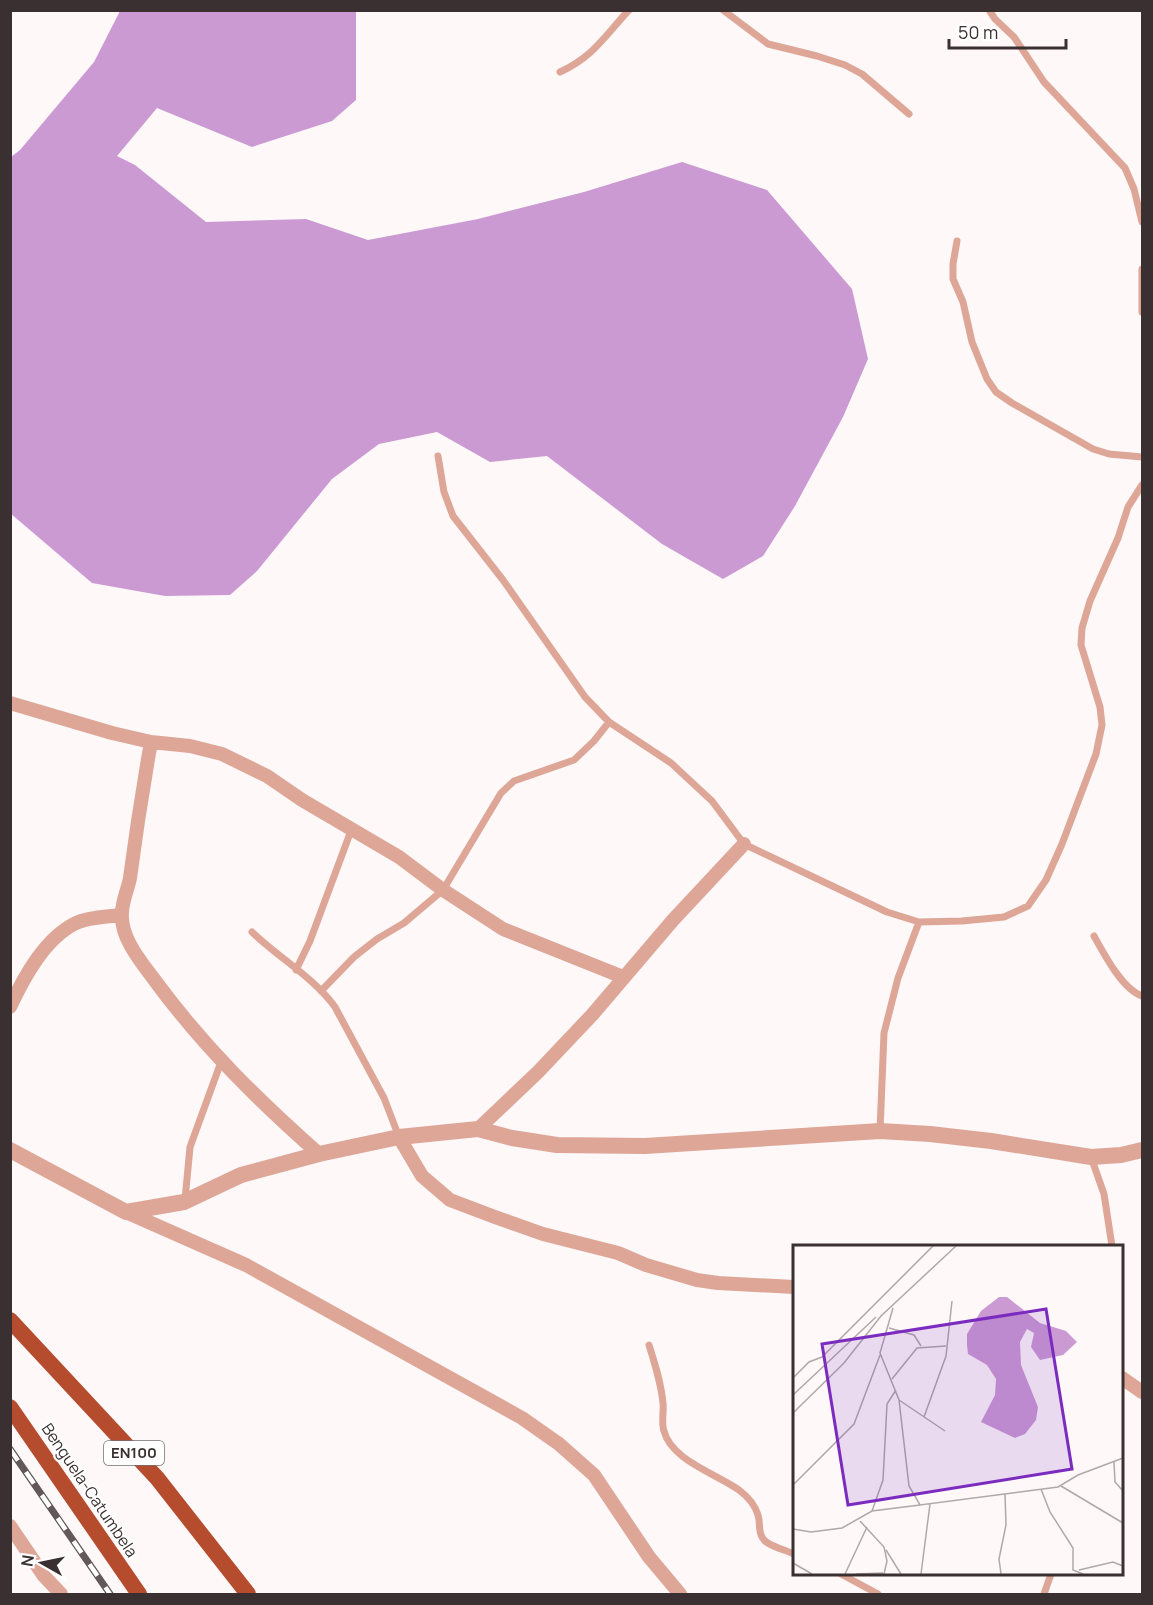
<svg xmlns="http://www.w3.org/2000/svg" width="1153" height="1605" font-family="Manrope,sans-serif">
	<style>
		.water { fill: #cb9ad3 }
		.lines { fill: none; stroke-linecap: round; stroke-linejoin: round }
		.service { stroke: #dea697; stroke-width: 7 }
		.minor { stroke: #dea697; stroke-width: 14 }
		.tertiary { stroke: #dea697; stroke-width: 16 }
		.trunk { stroke: #b64c2e; stroke-width: 16 }
		.rail-casing { stroke: #625859; stroke-width: 7 }
		.rail { stroke: #fff; stroke-width: 4.5; stroke-dasharray: 14; stroke-linecap: butt }
		.labels { text-anchor: middle; stroke-width: 4.5; stroke-linejoin: round; paint-order: stroke }
		.shield { fill: #fff; stroke: #766e6f; stroke-width: 1.5 }
		.shield-label { font-size: 15px; font-weight: bold; fill: #3b3031 }
		.street-label { font-size: 16px; fill: #3b3031; stroke: #fff }
		.inset-road { fill: none; stroke: #b0a8a9; stroke-width: 1.5 }
		.view { fill: #7b2cbf; fill-opacity: 0.15; stroke: #7b2cbf; stroke-width: 3 }
		.inset-edge { fill: none; stroke: #3b3031; stroke-width: 3 }
	</style>
	<rect width="100%" height="100%" fill="#fef8f9"/>
	<path class="water" d="M120 11H356V100L332 121 252 147 157 108 117 156 135 165 206 222 306 219 368 240 478 219 584 192 682 162 767 190 852 289 868 359 843 417 795 506 763 556 723 579 662 544 547 456 490 462 437 432 379 444 332 479 257 571 230 595 165 596 92 583 10 513 11 157 20 150 94 62Z"/>
	<g class="lines">
		<path class="service" d="M723 10 768 44 817 56 845 65 862 74 909 114
			M989 10 995 19 1014 37 1044 82 1125 168 1134 189 1142 222
			M560 72C594 56 604 37 629 10
			M957 241 953 264V279L963 302 972 342 987 379 996 392 1012 403 1093 449 1109 454 1142 457
			M1142 269V312
			M438 456 444 492 453 516 503 580 585 697 609 722 671 763 712 801 744 844 887 912 919 922 962 921 1004 917 1028 906 1046 880 1062 844 1096 754 1102 725 1100 707 1081 645 1082 628 1090 601 1118 538 1128 507 1142 485
			M252 932C279 958 313 977 335 1007L384 1098 399 1137
			M1094 936C1104 954 1122 989 1142 996
			M296 970 310 941 352 828
			M321 991 354 957 377 939 404 923 443 890 501 793 514 781 574 760 594 741 609 722
			M880 1131 884 1033 898 978 919 922
			M1091 1157 1104 1194 1112 1246
			M185 1200 190 1147 221 1062
			M649 1345C655 1364 661 1383 663 1403 664 1412 661 1423 664 1431 671 1460 717 1474 739 1490 747 1496 755 1505 758 1515 761 1524 757 1533 765 1541 772 1547 785 1550 794 1554
			M841 1574 878 1594
			M1044 1594 1051 1574"/>
		<path class="minor" d="M10 703 112 733 151 742 190 746 222 754 267 776 302 800 399 857 443 890 503 929 623 977
			M151 742C143 787 136 832 130 878 128 889 122 901 122 913 120 938 142 963 156 982 204 1047 259 1101 319 1154
			M10 1007C24 977 45 938 76 923 89 917 107 917 121 915
			M478 1129 538 1072 592 1015 673 920 744 844
			M399 1137 422 1176 450 1200 495 1217 543 1234 618 1253 646 1265 697 1280 718 1283 794 1287
			M126 1212 246 1265 522 1418 559 1444 594 1475 649 1557 680 1594
			M1122 1378 1142 1392
			M10 1526 44 1576 61 1594"/>
		<path class="tertiary" d="M10 1150 126 1212 184 1202 241 1175 319 1154 399 1137 478 1129 512 1138 557 1145 645 1146 880 1131 930 1134 991 1141 1091 1157 1121 1155 1142 1150"/>
		<path class="trunk" d="M10 1320 157 1478 248 1594
			M10 1407 139 1594"/>
		<g class="rail-casing">
			<path id="rail" d="M10 1449 110 1594"/>
		</g>
		<use href="#rail" class="rail"/>
	</g>
	<g class="labels">
		<rect class="shield" x="104" y="1441" width="60" height="24" rx="4.5"/>
		<g class="shield-label">
			<text x="134" y="1458">EN100</text>
		</g>
		<g class="street-label">
			<text transform="translate(90 1490) rotate(56)" y="6">Benguela-Catumbela</text>
		</g>
	</g>
	<g transform="translate(793 1245)">
		<rect width="330" height="330" fill="#fef8f9"/>
		<path d="M206 52H214L247 78 273 86 284 97 270 110 247 115 238 102 241 88 234 84 227 97 228 120 245 162 243 175 232 189 222 193 188 177 202 150 203 134 194 120 175 109 174 100V89L188 66Z" fill="#cb9ad3"/>
		<path class="inset-road" d="M100 63 87 108 106 155 116 241 127 260 265 242 285 230 330 213M96 83 121 90 128 101M0 133 16 117 29 112 140 1M99 134 124 103 153 101M0 150 83 72M106 155 152 186M0 168 51 118 88 71 163 1M131 172 153 111 159 56M321 217 322 237 330 246M0 240 61 179 87 110M268 241 330 278M248 244 257 267 280 303V325L290 329M79 266 90 235 94 159 103 145M67 276 91 302 94 316 91 329M0 284 18 287 49 283 79 266 127 260M93 305 108 329M0 318 19 329M286 325 320 317 330 321M52 329 74 282M63 329 90 328M128 329 137 259M208 329 206 314 213 280 212 249"/>
		<path class="view" d="M253 64 279 224 55 260 29 99Z"/>
		<rect width="330" height="330" class="inset-edge"/>
	</g>
	<rect width="1153" height="1605" fill="none" stroke="#3b3031" stroke-width="24"/>
	<g transform="translate(42 1563) rotate(279)" stroke="#ffffff" stroke-width="4.5" paint-order="stroke">
	<path d="M0-4.5L10 22L0 15L-10 22Z" fill="#3b3031"/>
	<text y="-9" font-size="16" font-weight="bold" text-anchor="middle" fill="#3b3031">N</text>
	</g>
	<path d="M949 39v9h117v-9" fill="none" stroke="#3b3031" stroke-width="3"/>
	<text x="958" y="39" font-size="18" fill="#3b3031" stroke="#ffffff" stroke-width="4.5" paint-order="stroke">50 m</text>
</svg>
